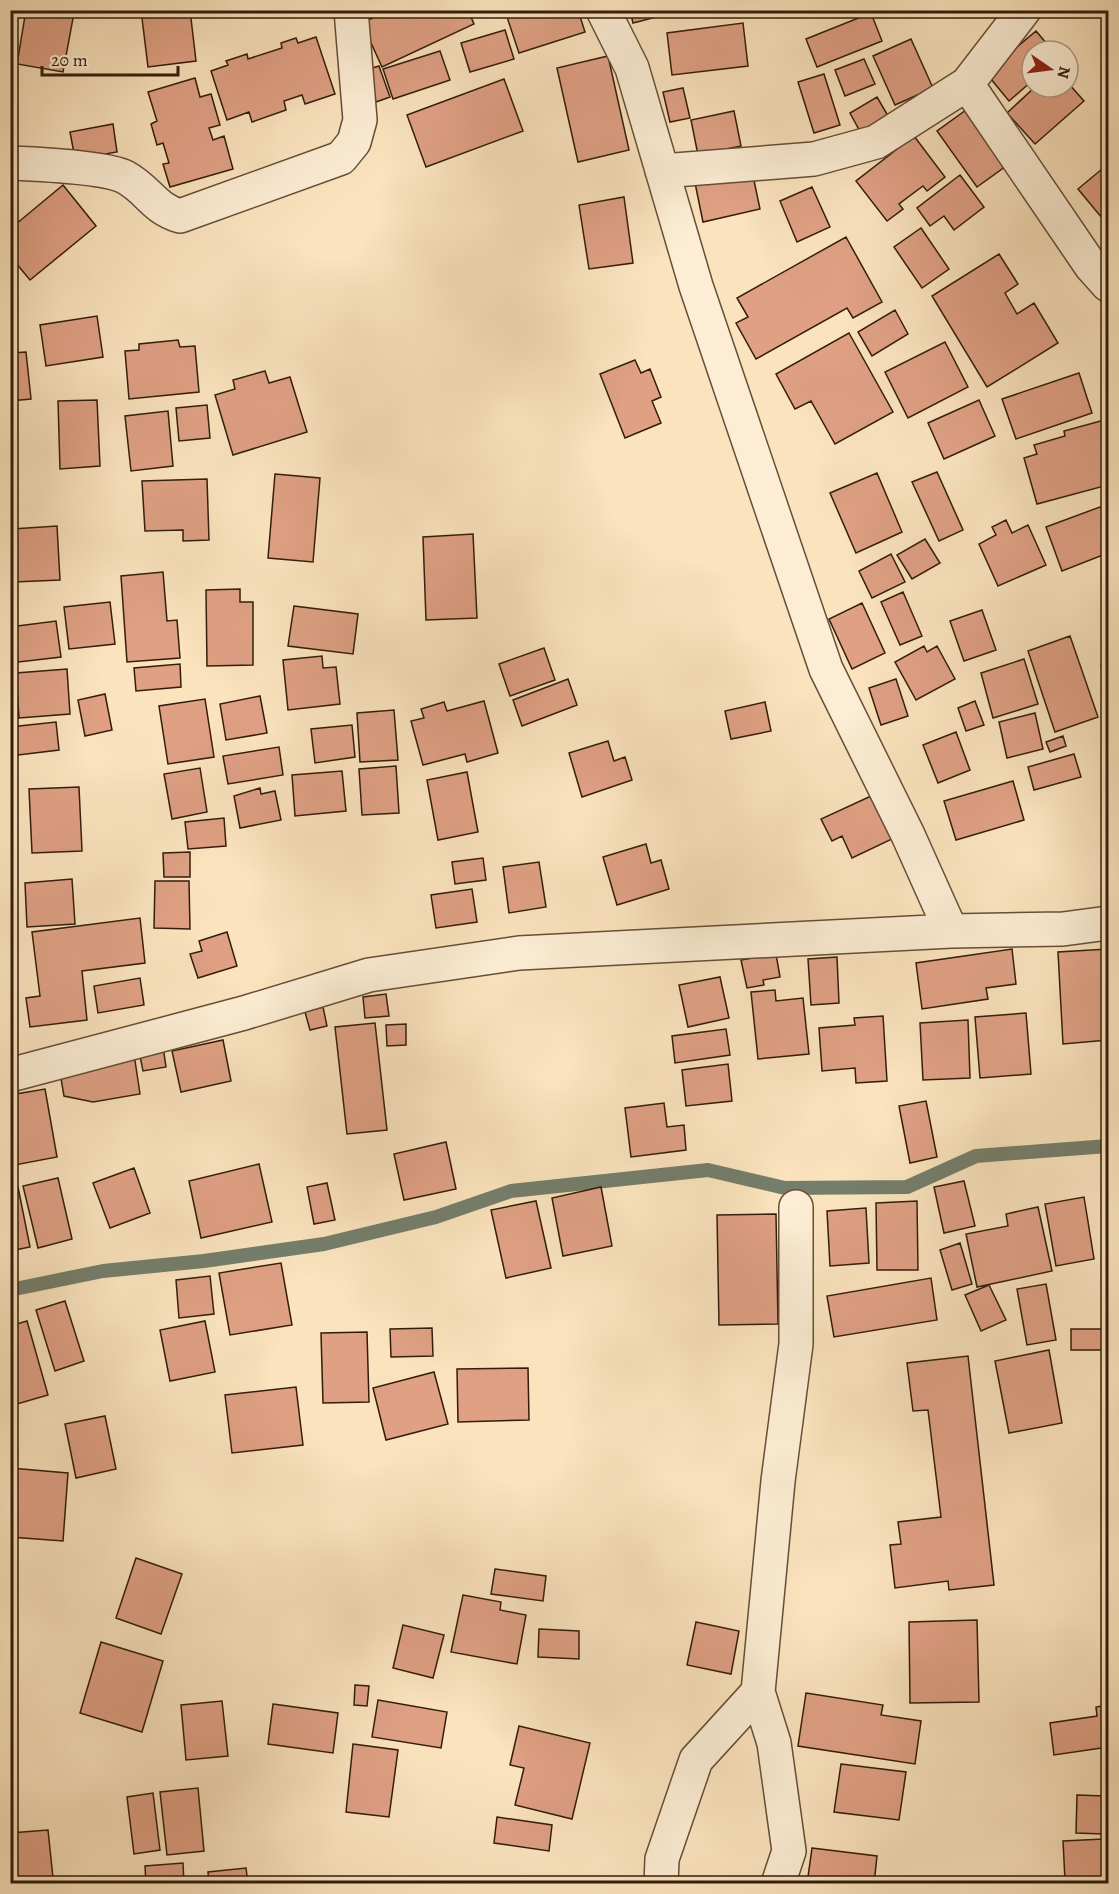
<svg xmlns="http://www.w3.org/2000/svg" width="1119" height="1894" font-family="Alegreya,serif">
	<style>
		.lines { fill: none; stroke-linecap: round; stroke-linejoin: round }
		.stream { stroke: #747e6b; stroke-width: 14 }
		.building { fill: #dfa084; stroke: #331d0a; stroke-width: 1.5 }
		.street-casing { stroke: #654e37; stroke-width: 36 }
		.street { stroke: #fcedd4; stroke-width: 33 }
	</style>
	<rect width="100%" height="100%" fill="#fae3bd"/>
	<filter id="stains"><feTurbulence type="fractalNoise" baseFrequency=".00333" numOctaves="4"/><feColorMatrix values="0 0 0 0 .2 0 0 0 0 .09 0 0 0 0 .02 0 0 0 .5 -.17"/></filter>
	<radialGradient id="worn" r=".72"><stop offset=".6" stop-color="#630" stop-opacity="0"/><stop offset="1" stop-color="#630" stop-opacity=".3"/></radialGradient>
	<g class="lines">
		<path class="stream" d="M10 1290 103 1271 204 1261 324 1244 436 1217 511 1191 708 1170 785 1188 907 1187 976 1156 1108 1146"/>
	</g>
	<path class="building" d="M26 10 74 13 63 72 17 64Z
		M141 10H190L196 61 148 67Z
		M390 10H468L474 24 382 67 362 23Z
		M578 10 585 32 519 53 505 11Z
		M630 10H667L668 14 633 23Z
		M871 13 882 41 817 67 806 39Z
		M743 23 748 66 672 75 667 33Z
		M505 30 514 59 470 72 461 43Z
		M1036 31 1053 51H1032V81L1009 101 986 73Z
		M316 37 335 94 305 104 302 95 284 101 286 110 252 122 249 112 227 120 211 71 228 65 226 61 247 54 248 59 282 48 281 43 296 38 298 43Z
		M911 39 933 88 895 105 873 56Z
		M440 51 450 80 393 99 383 69Z
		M608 56 629 150 578 162 557 68Z
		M864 59 875 84 845 96 835 70Z
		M379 66 390 97 376 102 366 70Z
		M824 74 840 125 814 133 798 82Z
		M195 78 200 97 211 94 220 125 209 128 213 140 224 136 233 169 170 187 163 164 169 163 163 143 157 145 151 124 157 121 148 92Z
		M504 79 523 131 426 167 407 115Z
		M1068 83 1084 101 1035 144 1007 113 1035 87H1068Z
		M683 88 690 118 670 122 663 92Z
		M877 97 891 121 863 137 850 113Z
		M973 105 1013 161 977 187 937 131Z
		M734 111 741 146 698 155 691 120Z
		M113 124 117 152 75 159 70 132Z
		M914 136 945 177 927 191 923 186 899 204 903 209 887 221 856 181Z
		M1108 164V213L1102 218 1078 189Z
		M752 171 760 209 703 222 695 183Z
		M960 175 984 207 954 230 944 216 930 226 917 208Z
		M63 185 96 226 30 280 10 256V229Z
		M812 187 830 227 797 242 780 201Z
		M624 197 633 263 589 269 579 205Z
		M921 228 949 269 922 288 894 247Z
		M846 237 882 302 853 318 847 308 756 359 736 323 748 317 737 298Z
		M999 254 1018 284 1005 293 1017 314 1034 303 1058 343 987 387 932 296Z
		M895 310 908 334 872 356 858 332Z
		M97 316 103 357 46 366 40 325Z
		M849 333 893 412 835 444 811 401 795 409 776 374Z
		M178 340 180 347 195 346 199 392 129 399 125 351 139 350V344Z
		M945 342 968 387 908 418 885 372Z
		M26 352 31 399 10 401V353Z
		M635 360 641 373 650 369 661 397 652 401 661 423 625 438 600 374Z
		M265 371 269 383 290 377 307 432 233 455 215 395 235 389 233 380Z
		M1079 373 1092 413 1016 439 1002 399Z
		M97 400 100 466 60 469 58 401Z
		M979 400 995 436 944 459 928 423Z
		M207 405 210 438 179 441 176 408Z
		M168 411 173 466 131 471 125 416Z
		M1108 419V485L1037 504 1024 458 1037 454 1034 445 1065 436 1064 431Z
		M937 472 963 530 939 541 912 482Z
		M877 473 902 532 856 553 830 493Z
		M275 474 320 478 313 562 268 558Z
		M207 479 209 540 183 541V530L145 531 142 481Z
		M1108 504V553L1062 571 1046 527Z
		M1006 520 1012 533 1028 525 1046 565 998 586 979 544 996 535 992 527Z
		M57 526 60 580 14 582 12 529Z
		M473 534 477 618 426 620 423 537Z
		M925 539 940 563 912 579 897 555Z
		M891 554 905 582 872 598 859 571Z
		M163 572 167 621 177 620 180 658 127 662 121 576Z
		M240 589V602H253V665L207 666 206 590Z
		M903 592 922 636 900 645 881 602Z
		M110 602 115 644 69 649 64 607Z
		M862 603 885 653 852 669 829 619Z
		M294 606 358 614 353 654 288 646Z
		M982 610 996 650 964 661 950 621Z
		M56 621 61 657 10 663V627Z
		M1070 636 1098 717 1055 732 1028 651Z
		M924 646 927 652 937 646 955 679 916 700 895 662Z
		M544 648 555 680 510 696 499 664Z
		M322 656 323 668 336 667 340 704 288 710 283 660Z
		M1024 659 1038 704 993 718 981 673Z
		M1108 662V687L1101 665Z
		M180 664 181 687 136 691 134 668Z
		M67 669 70 714 19 718 16 673Z
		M568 679 577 705 522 726 513 700Z
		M896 679 908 716 881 725 869 688Z
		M105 694 112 730 85 736 78 700Z
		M260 696 267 733 226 740 220 704Z
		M205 699 214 757 168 764 159 706Z
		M484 701 498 753 467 762 465 754 423 765 411 721 424 718 421 709 444 702 447 711Z
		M975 701 984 725 966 731 958 708Z
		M765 702 771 731 731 739 725 711Z
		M394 710 398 760 360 762 357 713Z
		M1035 713 1043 749 1007 758 999 722Z
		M56 722 59 750 10 756V727Z
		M352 725 355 757 315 763 311 729Z
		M956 732 970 770 938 783 923 745Z
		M1063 736 1066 746 1050 752 1046 742Z
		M608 741 614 761 625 757 632 780 582 797 569 753Z
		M279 747 283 775 228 784 223 756Z
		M1074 754 1081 777 1034 790 1028 767Z
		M396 766 399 813 362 815 359 769Z
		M200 768 207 812 172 819 164 774Z
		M342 771 346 811 295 816 292 775Z
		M467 772 478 832 438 840 427 780Z
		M1013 781 1024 820 956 840 944 801Z
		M79 787 82 851 32 853 29 789Z
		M260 788 261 794 275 791 281 820 240 828 234 796Z
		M871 796 892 839 852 858 842 836 832 841 821 819Z
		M224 818 226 846 188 849 185 822Z
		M646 844 651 863 661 860 669 889 617 905 603 857Z
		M190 852V877H164L163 853Z
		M483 858 486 880 455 884 452 862Z
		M539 862 546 907 509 913 503 867Z
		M72 879 75 924 27 927 25 883Z
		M155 881H189L190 929 154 928Z
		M472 889 477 922 436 928 431 895Z
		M140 918 145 963 82 971 87 1020 30 1027 26 998 40 996 32 932Z
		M227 932 237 966 198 978 190 954 202 951 199 941Z
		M1012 949 1016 984 986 988 988 999 922 1009 916 963Z
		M1108 949V1040L1063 1044 1058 952Z
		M776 954 780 977 763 980 764 985 747 988 741 960Z
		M837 957 839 1003 811 1005 808 959Z
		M720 977 729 1018 688 1027 679 985Z
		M140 978 144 1005 98 1013 94 986Z
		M775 990 776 1001 803 998 809 1054 758 1059 751 992Z
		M386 994 389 1016 365 1018 363 997Z
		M323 1007 327 1026 310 1030 305 1012Z
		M1026 1013 1031 1074 980 1078 975 1017Z
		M883 1016 887 1081 856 1083 855 1068 822 1071 819 1028 855 1025 854 1018Z
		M968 1020 970 1078 923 1080 920 1023Z
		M375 1023 387 1130 347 1134 335 1027Z
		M406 1024V1045L387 1046 386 1025Z
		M726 1029 730 1055 675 1063 672 1036Z
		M223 1040 231 1081 181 1092 172 1051Z
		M163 1047 166 1067 143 1071 139 1051Z
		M134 1054 140 1094 93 1102 64 1096 59 1067Z
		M728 1064 732 1101 686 1106 682 1070Z
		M45 1089 57 1157 15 1165 10 1142V1095Z
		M926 1101 937 1157 910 1163 899 1106Z
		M664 1103 667 1127 684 1125 686 1150 631 1157 625 1108Z
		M446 1142 456 1189 404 1200 394 1154Z
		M259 1164 272 1222 201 1238 189 1181Z
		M134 1168 150 1213 110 1228 93 1183Z
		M58 1178 72 1239 38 1248 23 1186Z
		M964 1181 975 1226 944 1233 934 1187Z
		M327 1183 335 1220 314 1224 307 1187Z
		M18 1187 30 1247 10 1251V1189Z
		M601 1187 612 1246 563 1256 552 1198Z
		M1084 1197 1094 1259 1056 1266 1045 1204Z
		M536 1201 551 1268 506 1278 491 1210Z
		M917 1201 918 1270H877L876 1203Z
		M1038 1207 1052 1271 977 1287 966 1234 1008 1226 1006 1214Z
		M866 1208 869 1263 830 1266 827 1211Z
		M776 1214 778 1324 719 1325 717 1215Z
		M960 1243 972 1284 952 1290 940 1250Z
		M281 1263 292 1325 230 1335 219 1273Z
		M210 1276 214 1314 179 1318 176 1280Z
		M931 1278 937 1320 834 1337 827 1296Z
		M1046 1284 1056 1340 1027 1345 1017 1289Z
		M989 1285 1006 1320 981 1331 965 1295Z
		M65 1301 84 1361 55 1371 36 1310Z
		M27 1321 48 1395 10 1406V1326Z
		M205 1321 215 1372 170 1381 160 1330Z
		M432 1328 433 1356 391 1357 390 1329Z
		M1071 1329H1108V1350H1071Z
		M367 1332 369 1402 323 1403 321 1333Z
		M1049 1350 1062 1423 1009 1433 995 1361Z
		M968 1356 994 1585 949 1590 948 1581 895 1588 890 1545 901 1544 898 1522 941 1517 928 1410 913 1411 907 1363Z
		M528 1368 529 1420 458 1422 457 1369Z
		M434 1372 448 1424 386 1440 373 1388Z
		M296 1387 303 1445 232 1453 225 1395Z
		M105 1416 116 1469 76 1478 65 1424Z
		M10 1468 68 1473 63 1541 10 1537Z
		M136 1558 182 1574 161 1634 116 1618Z
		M495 1569 546 1576 543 1601 491 1594Z
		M463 1595 501 1602 500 1610 526 1615 517 1664 451 1652Z
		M977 1620 979 1702 910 1703 909 1622Z
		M696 1622 739 1631 731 1674 687 1665Z
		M403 1625 444 1635 433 1678 393 1668Z
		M539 1629 579 1631V1659L538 1657Z
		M101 1642 163 1661 142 1732 80 1713Z
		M355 1685 369 1686 367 1706 354 1705Z
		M806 1693 883 1705 881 1715 921 1721 915 1764 798 1746Z
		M378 1700 447 1712 441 1748 372 1737Z
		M222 1701 228 1756 186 1760 181 1705Z
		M273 1704 338 1713 333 1753 268 1744Z
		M1108 1705V1747L1054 1755 1050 1723 1097 1716 1096 1707Z
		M519 1726 590 1743 572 1819 515 1805 524 1768 510 1765Z
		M353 1744 398 1750 389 1817 346 1812Z
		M841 1764 906 1772 899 1820 834 1812Z
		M198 1788 204 1851 167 1855 160 1792Z
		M153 1793 160 1850 134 1854 127 1797Z
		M1077 1795 1104 1796 1103 1834 1076 1833Z
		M497 1817 552 1825 549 1851 494 1843Z
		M48 1830 53 1878 10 1882V1833Z
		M1104 1839 1106 1878 1065 1880 1063 1841Z
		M812 1848 877 1856 874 1884H807Z
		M183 1863 184 1884H146L145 1866Z
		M246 1868 248 1884H209L208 1872Z
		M307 1879 332 1884H306Z"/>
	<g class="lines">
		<g class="street-casing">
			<path id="street" d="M603 10 632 68 696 286 826 669 908 835 951 931
				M967 84 1091 266 1108 285
				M10 163C35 164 105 167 125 177 149 190 153 208 180 216L341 158 354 142 360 120 351 10
				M662 171 814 159 876 142 967 84 1024 10
				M10 1075 244 1013 369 975 519 953 951 931 1063 929 1108 923
				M661 1884 662 1859 696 1760 758 1692
				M778 1884 789 1851 774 1743 758 1692 778 1481 796 1344V1207"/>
		</g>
		<use href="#street" class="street"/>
	</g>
	<rect width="1119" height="1894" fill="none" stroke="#fae3bd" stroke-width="36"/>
	<rect x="12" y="12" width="1095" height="1870" fill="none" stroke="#331d0a" stroke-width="3"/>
	<rect x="18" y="18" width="1083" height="1858" fill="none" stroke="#331d0a" stroke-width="1.5"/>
	<g transform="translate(1050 69) rotate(104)"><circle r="28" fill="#fcedd4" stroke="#ac9a83" stroke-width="1.5"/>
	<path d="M0-4.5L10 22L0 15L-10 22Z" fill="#8f2418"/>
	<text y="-9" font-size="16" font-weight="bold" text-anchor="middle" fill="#331d0a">N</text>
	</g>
	<path d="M42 66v9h136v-9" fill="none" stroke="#331d0a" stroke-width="3"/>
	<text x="51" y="66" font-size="18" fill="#331d0a" stroke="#fcedd4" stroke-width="4.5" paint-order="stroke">20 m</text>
	<rect width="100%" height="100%" filter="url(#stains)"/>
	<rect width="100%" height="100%" fill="url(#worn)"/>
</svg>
